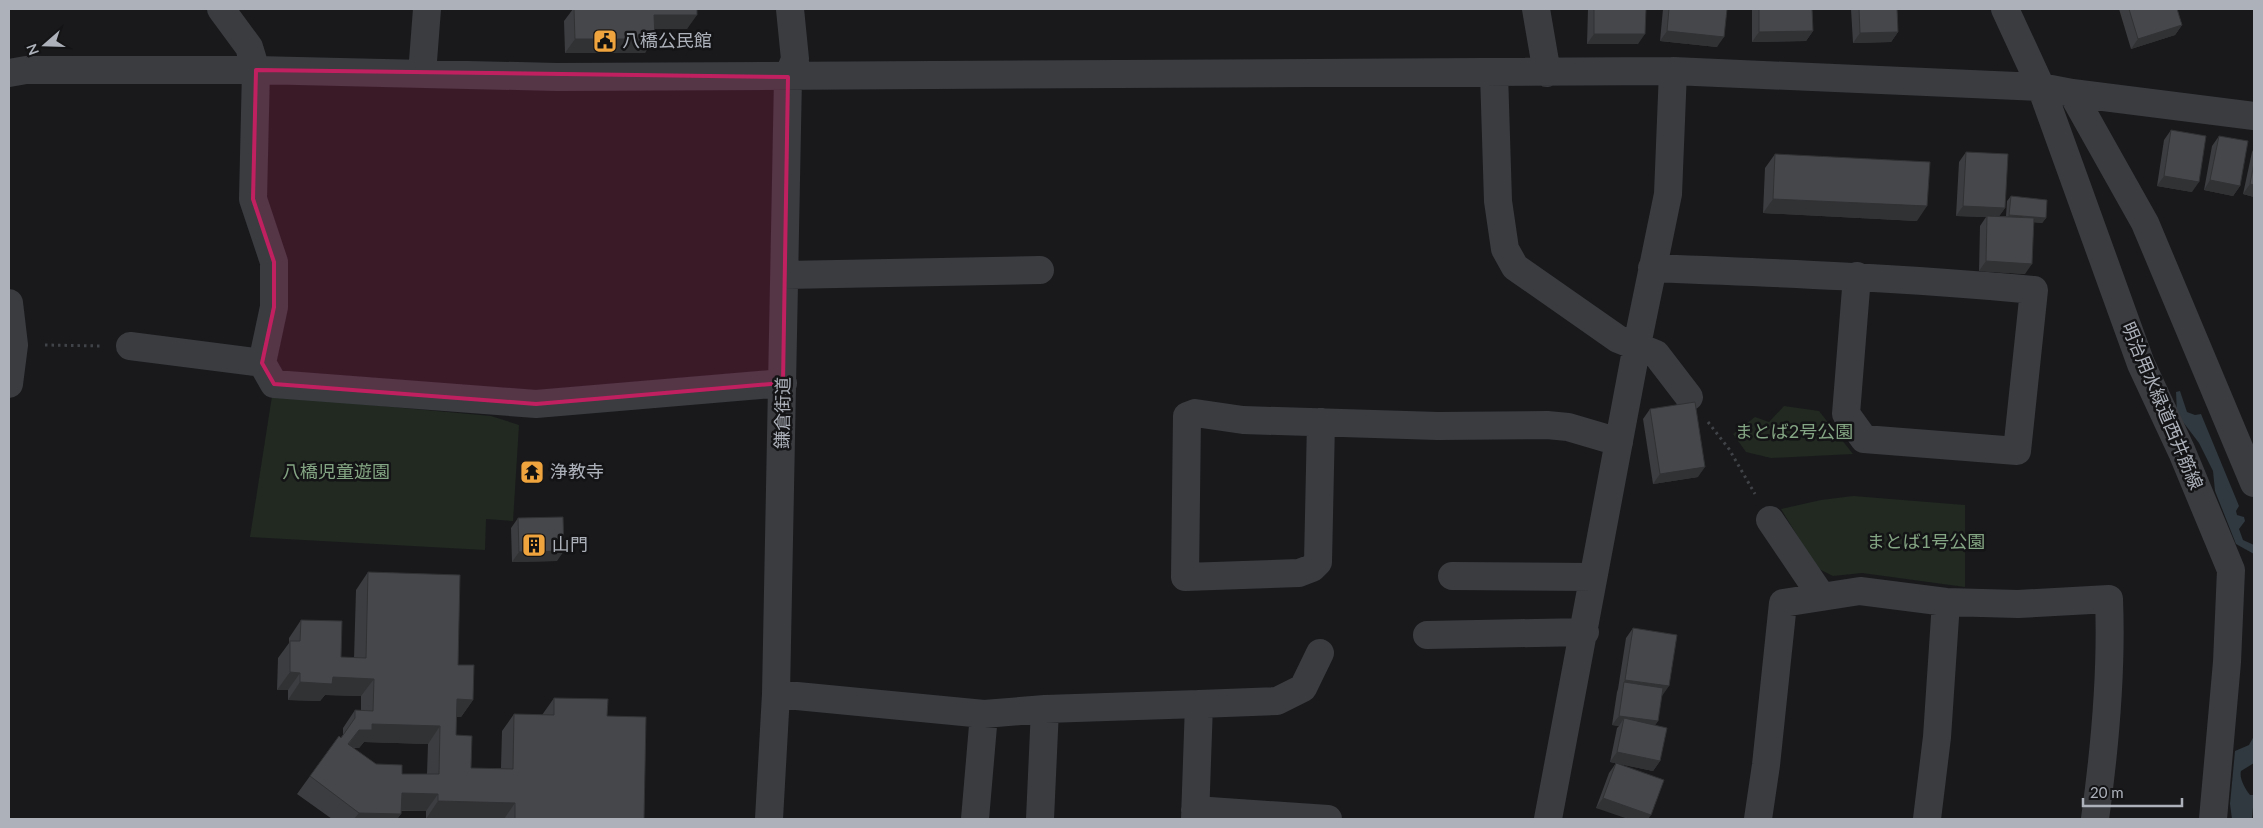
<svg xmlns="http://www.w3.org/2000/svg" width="2263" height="828" font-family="Lato,'Noto Sans JP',sans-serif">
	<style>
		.green { fill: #212921 }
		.water { fill: #2f393f }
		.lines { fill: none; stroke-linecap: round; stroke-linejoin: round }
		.path { stroke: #404347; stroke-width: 3; stroke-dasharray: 2.5 4; stroke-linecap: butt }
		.minor { stroke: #3a3c40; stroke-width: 28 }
		.wall { fill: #3c3d40; fill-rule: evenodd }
		.shaded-wall { fill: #313234 }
		.building { fill: #46474b; stroke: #313234; fill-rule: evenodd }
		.marked { fill: #c12060; fill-opacity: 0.2; stroke: #c12060; stroke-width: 4; stroke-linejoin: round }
		.labels { text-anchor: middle; stroke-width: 5; stroke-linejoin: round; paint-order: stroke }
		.poi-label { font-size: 18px; fill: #acb1ba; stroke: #141416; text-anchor: start }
		.street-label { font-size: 18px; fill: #acb1ba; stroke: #141416 }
		.park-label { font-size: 18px; fill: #84a583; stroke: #141416 }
	</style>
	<rect width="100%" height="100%" fill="#19191b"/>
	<path class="green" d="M272 396 491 416 519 425 513 521 486 519 485 550 250 537Z
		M1784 406 1819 411 1853 454 1771 458 1746 452 1733 434 1755 417 1769 422Z
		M1853 496 1965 505V587L1862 573 1833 576 1817 568 1781 509 1821 500Z"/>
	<path class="water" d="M2180 391 2187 412 2195 415 2201 414 2239 506 2236 511 2237 515 2244 517 2245 521 2239 529 2243 540 2254 545V554L2236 544 2215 491 2213 471 2199 443 2177 414 2176 392Z
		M2254 736V763L2241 771C2239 778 2245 789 2250 795H2254L2252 819H2232L2230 804 2235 751 2249 745Z"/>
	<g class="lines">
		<path class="path" d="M45 345 101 346
			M1708 422 1729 449 1755 494"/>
		<path class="minor" d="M221 9 249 47 256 70 253 199 274 262V307L262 363
			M1536 9 1547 73
			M2005 9 2041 87 2141 364 2182 452 2231 570 2227 662 2213 819
			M9 73 26 70H256L557 77 1673 71 2041 87 2072 93 2254 116
			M1494 73 1498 201 1505 249 1515 267 1618 339 1656 354 1689 397
			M422 74 427 9
			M2072 93 2145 223 2254 483
			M1652 268C1780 273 1907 278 2034 290L2017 451 1864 439 1846 414 1857 276
			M785 275 1040 270
			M9 303 14 345 9 384
			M130 346 262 363 274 384 536 404 783 383
			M1321 422 1318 562 1312 568 1299 573 1185 577 1187 416 1195 413 1243 420 1438 426 1547 425 1568 427 1619 442
			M1770 520 1822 597
			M1452 576 1593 577
			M1427 635 1585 632
			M776 694 984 714 1045 709
			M1199 704 1277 701 1303 688 1320 653
			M1195 810 1328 819
			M769 819 776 694 788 77 795 59 790 9
			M975 819 984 714
			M1040 819 1045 709 1199 704 1195 819
			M1548 819 1637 345 1668 194 1673 71
			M1758 819 1766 765 1783 603 1860 591 1946 602 2018 604 2109 599C2112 673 2105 747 2095 819
			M1927 819 1937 737 1946 602"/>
	</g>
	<path class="wall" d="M573 9H697L687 29H655L645 53H565L564 21Z
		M1588 9H1646L1638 44H1587Z
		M1663 9H1727L1717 47 1660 41Z
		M1752 9H1812L1813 31 1806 41 1752 42Z
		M1851 9H1897L1898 32 1891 42 1853 43Z
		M2119 9H2177L2182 25 2175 35 2131 49Z
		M2171 130 2192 192 2157 186 2164 140Z
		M2219 136 2240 186 2233 196 2204 190 2212 146Z
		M2254 148V197L2243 194 2252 152Z
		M1966 152 2005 208 1999 216H2006L2007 201 2011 196 2046 218 2042 223 2034 222 2025 274 1979 271 1980 226 1986 217 1956 216 1959 162Z
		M1775 154 1917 221 1763 213 1765 168Z
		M1650 409 1698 477 1653 484 1643 419Z
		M518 518 557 561 512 562 511 528Z
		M368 572 458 665 473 700 461 717H456V735L471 768H501L502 731 514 714 542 715 554 698 607 716 644 819H426V811H401V814L397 819H332L297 794 310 776 343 735V728L355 710 361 711V696L325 695 320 701 288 700V690H277L278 658 289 643V638L301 620 341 657 354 658 356 590ZM364 742 428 744 427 774H402L376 764 353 748H359Z
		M1633 628 1661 696 1658 721 1655 725 1660 761 1653 771 1610 762 1617 728 1619 726 1612 725 1617 692 1618 689 1626 638Z
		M1616 763 1651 815 1596 808 1609 773Z"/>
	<path class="shaded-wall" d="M654 15H697L687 29H644Z
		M2182 25 2175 35 2131 49 2138 39Z
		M1667 31 1724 37 1717 47 1660 41Z
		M1813 31 1806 41 1752 42 1759 32Z
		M1898 32 1891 42 1853 43 1860 33Z
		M1594 34H1645L1638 44H1587Z
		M575 39H655L645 53H565Z
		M2164 176 2199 182 2192 192 2157 186Z
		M2210 180 2240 186 2233 196 2204 190Z
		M2250 184 2254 185V197L2243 194Z
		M1773 199 1927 206 1917 221 1763 213Z
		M1963 206 2005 208 1998 218 1987 216 1986 217 1956 216Z
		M2009 215 2046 218 2042 223 2006 220Z
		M1986 261 2032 264 2025 274 1979 271Z
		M1705 467 1698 477 1653 484 1660 474Z
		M564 551 557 561 512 562 519 552Z
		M290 672 300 673 288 690H277Z
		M333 677 374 679 361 696 325 695 320 701 288 700 300 682Z
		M1625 680 1669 686 1662 696 1624 682Z
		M457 699 473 700 461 717 445 716Z
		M1619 716 1658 721 1651 731 1624 718 1619 726 1612 725Z
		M372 724 440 726 428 744 364 742 359 748 347 747 359 730Z
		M1617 752 1660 761 1653 771 1610 762Z
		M402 793 438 794 426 811 389 810Z
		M1603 798 1651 815 1648 819H1628L1596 808Z
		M438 801 515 803 504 819H426Z
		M359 813 401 814 397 819H354Z"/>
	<path class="building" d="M574 9H697V15H654L655 39H575Z
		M1594 9H1646L1645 34H1594Z
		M1669 9H1727L1724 37 1667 31Z
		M1759 9H1812L1813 31 1759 32Z
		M1859 9H1897L1898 32 1860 33Z
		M2129 9H2177L2182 25 2138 39Z
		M2171 130 2206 136 2199 182 2164 176Z
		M2219 136 2248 141 2240 186 2210 180Z
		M1966 152 2008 154 2005 208 1963 206Z
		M1775 154 1930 162 1927 206 1773 199Z
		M2254 163V185L2250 184Z
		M2011 196 2047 200 2046 218 2009 215Z
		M1987 216 2034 218 2032 264 1986 261Z
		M1695 402 1705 467 1660 474 1650 409Z
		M563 517 564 551 519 552 518 518Z
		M368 572 460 575 458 665H474L473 700 457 699 456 735 472 736 471 768 513 769 514 714 554 715V698L608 699 607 716 646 717 644 819H515V803L438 801V794L402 793 401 814 359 813 310 776 339 736 341 738 355 718V710L373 711 374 679 333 677 332 684 300 682V673L290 672V641H300L301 620 342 621 341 657 366 658ZM372 724 440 726 439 774H402V765L376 764 348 744 359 730H372Z
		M1633 628 1677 635 1669 686 1625 680Z
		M1624 682 1663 688 1658 721 1619 716Z
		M1624 718 1667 728 1660 761 1617 752Z
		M1616 763 1664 780 1651 815 1603 798Z"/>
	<path class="marked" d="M256 70 788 77 783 383 536 404 274 384 262 363 274 307V262L253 199Z"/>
	<defs>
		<g id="civic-square" transform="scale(1.25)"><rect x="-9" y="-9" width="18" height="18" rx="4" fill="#efa43d" stroke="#141416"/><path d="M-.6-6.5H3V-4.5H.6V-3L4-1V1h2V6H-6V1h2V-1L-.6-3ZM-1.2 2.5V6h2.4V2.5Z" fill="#111"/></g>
		<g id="temple-square" transform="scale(1.25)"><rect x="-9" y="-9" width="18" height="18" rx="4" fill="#efa43d" stroke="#141416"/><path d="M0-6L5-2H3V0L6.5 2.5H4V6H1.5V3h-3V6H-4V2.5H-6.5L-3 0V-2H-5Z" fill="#111"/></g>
		<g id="building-square" transform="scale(1.25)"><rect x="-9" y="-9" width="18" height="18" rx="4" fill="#efa43d" stroke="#141416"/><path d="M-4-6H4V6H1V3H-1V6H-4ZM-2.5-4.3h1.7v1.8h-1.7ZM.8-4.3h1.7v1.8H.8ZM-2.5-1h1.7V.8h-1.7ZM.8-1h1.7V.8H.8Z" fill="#111"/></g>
	</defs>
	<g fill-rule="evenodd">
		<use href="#civic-square" x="605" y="41"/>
		<use href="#temple-square" x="532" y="472"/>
		<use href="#building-square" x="534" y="545"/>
	</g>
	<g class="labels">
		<g class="poi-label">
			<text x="622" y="47">八橋公民館</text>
			<text x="550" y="478">浄教寺</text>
			<text x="552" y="551">山門</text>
		</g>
		<g class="street-label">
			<text transform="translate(2162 406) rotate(67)" y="6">明治用水緑道西井筋線</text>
			<text transform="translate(783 413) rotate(-89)" y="6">鎌倉街道</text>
		</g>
		<g class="park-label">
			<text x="1794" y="438">まとば2号公園</text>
			<text x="336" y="478">八橋児童遊園</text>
			<text x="1926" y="548">まとば1号公園</text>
		</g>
	</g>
	<rect width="2263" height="828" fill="none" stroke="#acb1ba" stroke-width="20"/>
	<g transform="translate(45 45) rotate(250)" stroke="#141416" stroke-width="4" paint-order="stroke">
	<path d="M0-4L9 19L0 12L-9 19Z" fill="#acb1ba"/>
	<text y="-8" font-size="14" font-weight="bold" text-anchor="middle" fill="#acb1ba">N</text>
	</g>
	<path d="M2083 798v8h99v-8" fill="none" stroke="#acb1ba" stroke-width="2.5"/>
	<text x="2090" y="798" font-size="15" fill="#acb1ba" stroke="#141416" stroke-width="4" paint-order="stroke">20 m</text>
</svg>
